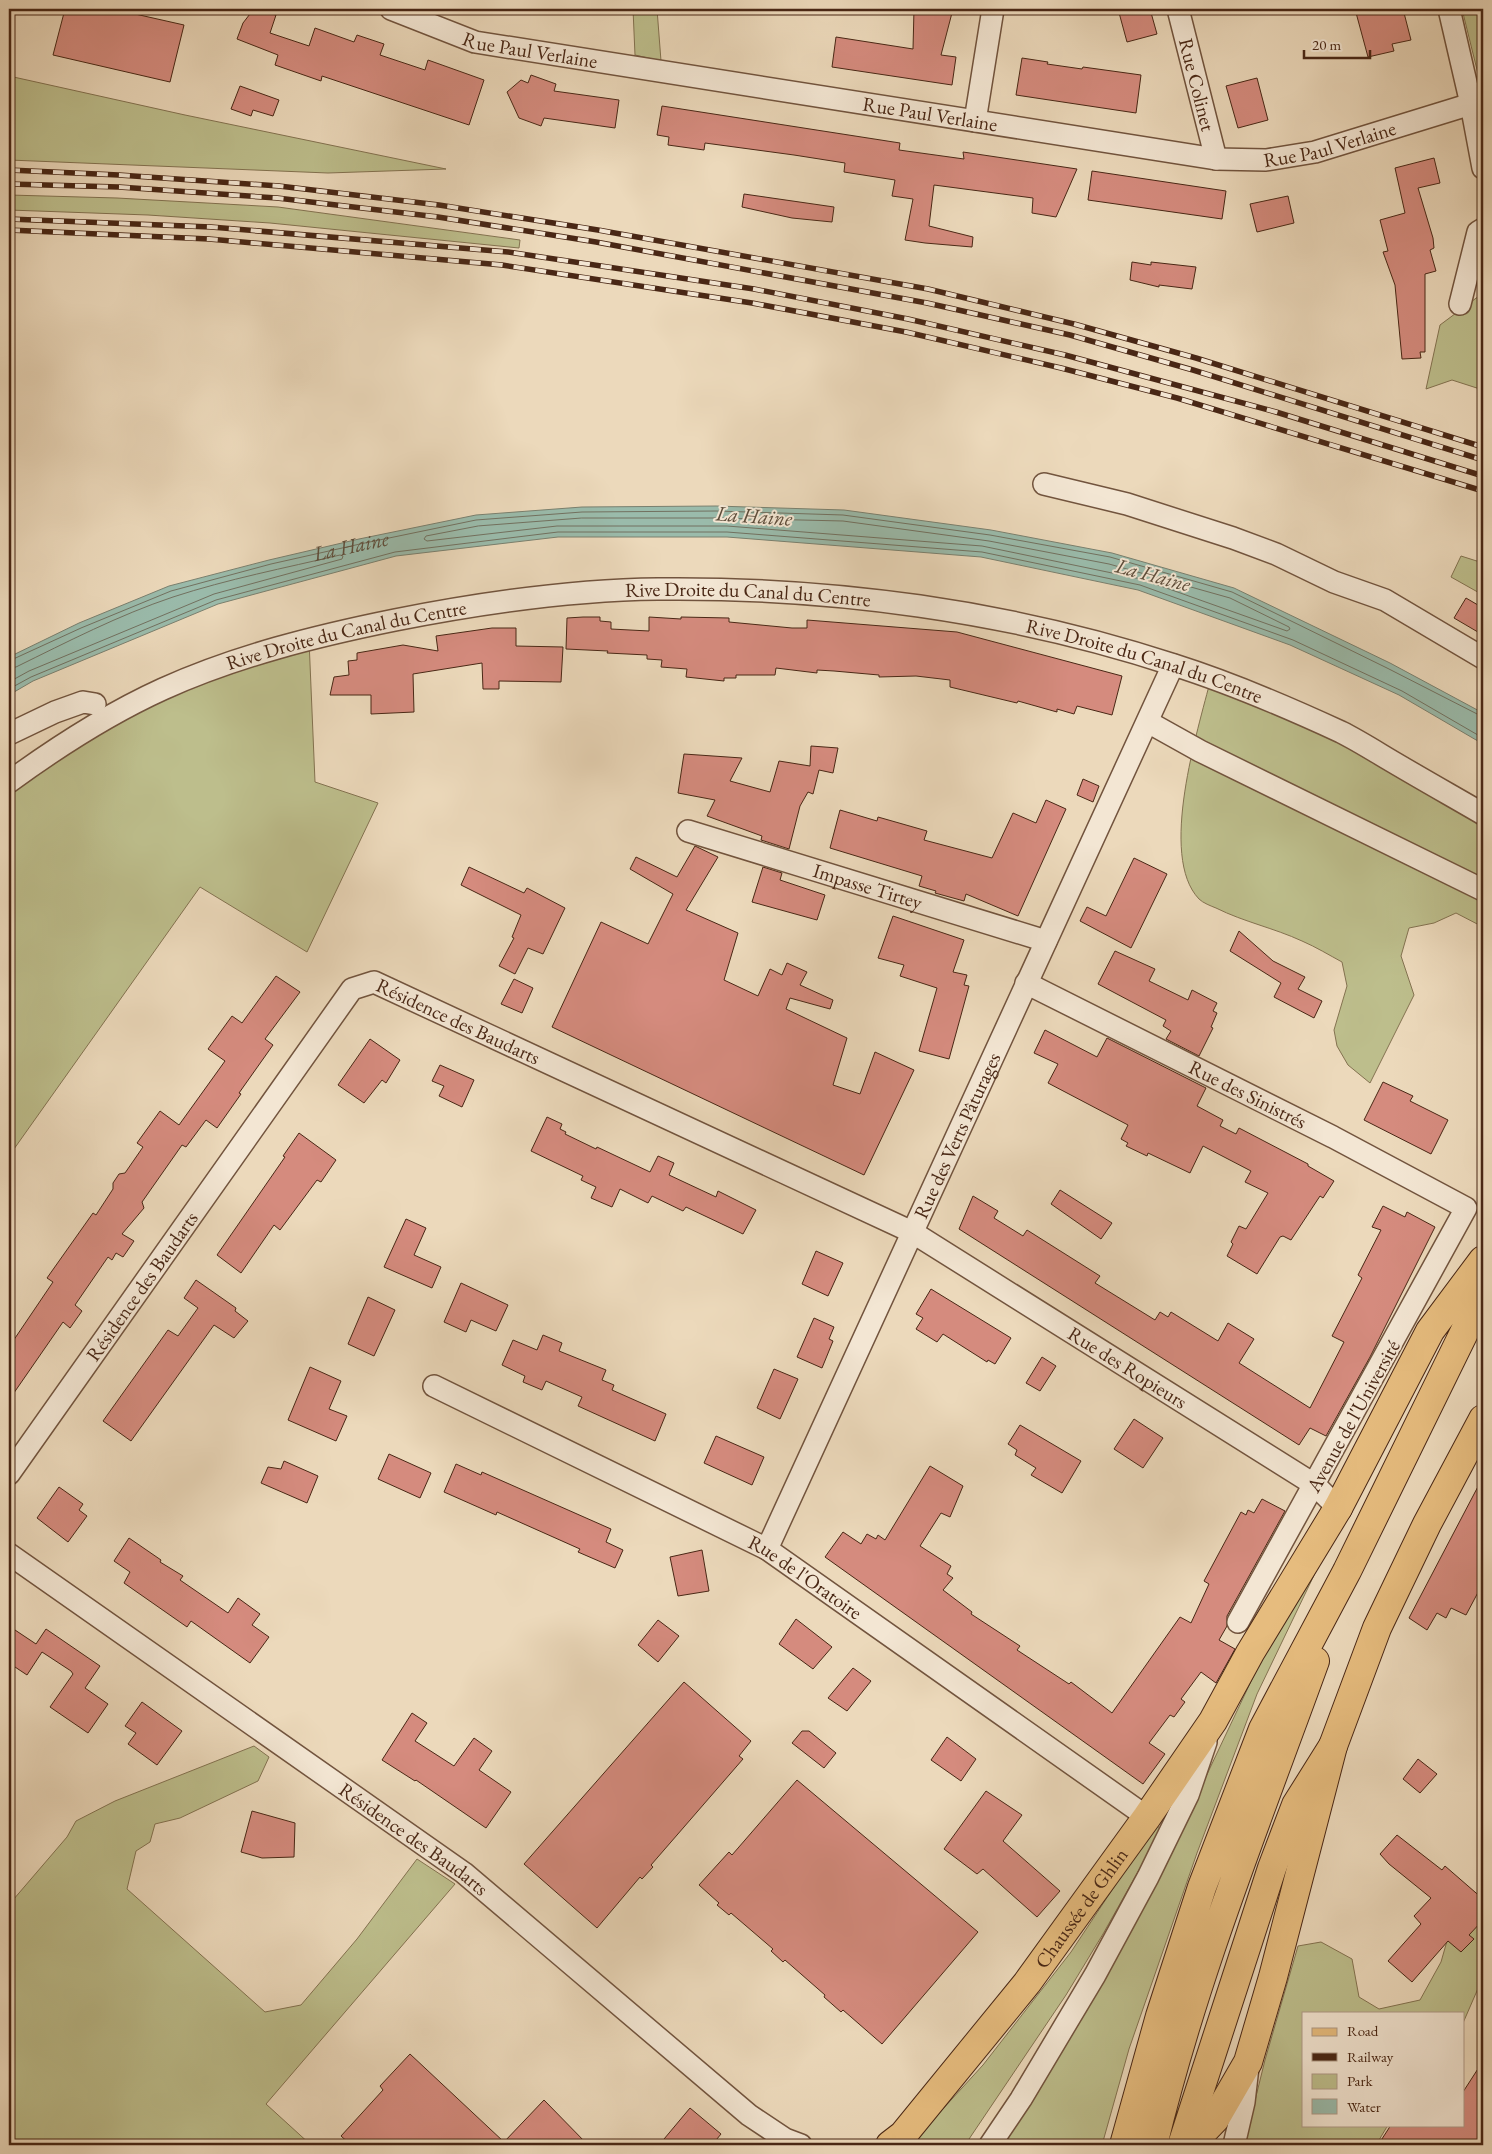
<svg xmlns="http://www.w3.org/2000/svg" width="1492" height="2154" font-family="'EB Garamond',serif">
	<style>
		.green { fill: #bdbe8c; stroke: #837250 }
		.water { fill: #9abbab; stroke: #7a806f }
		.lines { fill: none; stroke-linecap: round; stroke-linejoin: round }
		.shore { stroke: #727160; stroke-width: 1 }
		.building { fill: #d58b7e; stroke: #492715 }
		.minor-casing { stroke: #72543e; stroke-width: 24 }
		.major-casing { stroke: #492715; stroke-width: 30 }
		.highway-casing { stroke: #492715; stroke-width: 30 }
		.minor { stroke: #f3e6d3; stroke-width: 21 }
		.major { stroke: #e6bc7e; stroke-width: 28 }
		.highway { stroke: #e6bc7e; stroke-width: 28 }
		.rail-casing { stroke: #492715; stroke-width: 5.5 }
		.rail { stroke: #f3e6d3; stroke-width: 4; stroke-dasharray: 11; stroke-linecap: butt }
		.labels { text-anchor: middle; stroke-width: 4; stroke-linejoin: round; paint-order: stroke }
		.street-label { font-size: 20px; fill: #492715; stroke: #f3e6d3 }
		.water-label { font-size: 21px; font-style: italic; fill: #5d4c3a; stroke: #f3e6d3 }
	</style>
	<rect width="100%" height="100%" fill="#ecd9bb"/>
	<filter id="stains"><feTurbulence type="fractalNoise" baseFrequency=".004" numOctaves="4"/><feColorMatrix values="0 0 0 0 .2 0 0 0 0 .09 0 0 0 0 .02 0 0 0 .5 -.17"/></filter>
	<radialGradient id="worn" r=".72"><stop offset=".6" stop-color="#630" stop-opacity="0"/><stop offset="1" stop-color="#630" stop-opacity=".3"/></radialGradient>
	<path class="green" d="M633 9H657L661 61 635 55Z
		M1462 9H1483V94Z
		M9 76 185 115 446 169 328 173 9 160Z
		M9 195 117 198 278 207 520 240 519 248 270 223 148 215 9 210Z
		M1483 293V390L1452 380 1426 389 1440 325Z
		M1461 556 1483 563V595L1451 577Z
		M309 640 315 782 378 803 307 952 200 887 9 1156V782L104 720Z
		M1211 678 1483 814V927L1456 913 1434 923 1409 928 1401 956 1414 995 1370 1083 1348 1065 1337 1046 1334 1030 1347 986 1342 962C1329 955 1316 947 1302 941 1274 928 1244 922 1216 908 1211 906 1203 903 1199 899 1158 856 1198 730 1211 678Z
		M1330 1542 1257 1694 1197 1853 1129 2049 1102 2145H1003L1147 1901 1281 1618Z
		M254 1746 269 1757 258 1781 180 1818 155 1824 150 1842 136 1851 127 1889 265 2012 301 2005 357 1939 417 1859 455 1884 266 2104 311 2145H9V1900H13L67 1837 76 1821 115 1801Z
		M1155 1825 1162 1829 1103 1934 1066 1995 965 2145H910L983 2065 1071 1952Z
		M1476 1920 1483 1925V1977L1463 2023V2013H1303V2125H1388L1376 2145H1244L1265 2060 1298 1946 1321 1942 1352 1959 1359 1997 1379 2009 1420 2000 1441 1962 1447 1941Z"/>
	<path class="water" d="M716 506 844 510 991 530 1112 553 1234 588 1390 663 1483 713V744L1399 695 1290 645 1138 590 981 557 727 537H558L396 556 218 604 33 681 9 695V657L79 623 169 586 269 560 359 539 476 515 582 507Z"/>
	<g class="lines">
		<g class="shore">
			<path d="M582 518H716L843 521 989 541 1109 564 1230 598 1289 627 1290 629 1287 631 1141 579 982 546 727 526H557L427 541 424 539 426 536 478 526Z"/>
			<path id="s1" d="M9 661 81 628 171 591 271 564 360 544 476 520 582 512 716 511 843 515 990 535 1110 557 1232 592 1387 668 1483 717"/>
			<path d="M9 668 16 667C67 642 119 615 173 597 228 579 285 568 340 555L343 556 342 559 214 594 29 671 9 682"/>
			<path d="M9 689 31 677 216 600 395 552 558 532H727L982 552 1140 585 1293 640 1402 691 1483 738"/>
		</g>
	</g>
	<path class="building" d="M65 9H113L184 25 170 82 53 55Z
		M914 9H953L941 55 956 57 952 85 832 67 836 37 913 49Z
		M1118 9H1150L1157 34 1127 42Z
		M1355 9H1403L1411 40 1392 44 1394 51 1368 57Z
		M253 10 276 15 270 33 309 46 315 28 354 42 357 35 384 44 380 55 425 70 428 60 484 80 469 125 322 76 321 81 275 65 278 55 237 39 243 23Z
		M1022 58 1048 62 1047 64 1082 69 1083 67 1141 75 1136 113 1016 95Z
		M531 75 556 84 554 91 619 100 615 128 544 118 541 126 519 118 507 92 521 80 528 83Z
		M1257 78 1268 120 1238 128 1226 86Z
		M240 86 279 100 273 116 253 110 251 116 231 109Z
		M662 106 900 143 899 150 964 159 963 152 1077 169 1056 217 1032 213 1033 198 934 185 929 226 973 237 972 247 925 243 905 240 913 199 892 196 895 180 844 172 845 163 794 155 705 143 704 150 668 145 669 137 657 135Z
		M1434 158 1440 183 1418 188 1433 238 1434 248 1430 250 1436 271 1425 274V352H1420L1421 358 1402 359 1395 285 1383 252 1388 251 1380 220 1405 213 1395 168Z
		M1092 171 1226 191 1222 219 1088 200Z
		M744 194 834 207 832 222 792 218 742 207Z
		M1288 196 1294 223 1257 232 1250 204Z
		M1132 262 1151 265V262L1196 267 1192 289 1159 285V287L1130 280Z
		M1466 598 1483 608V635L1454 618Z
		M583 617H600V621L611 622V629L649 631V617L681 619V617L729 618V622L792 628H807V620L957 632 1122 676 1112 715 1077 706 1074 714 1057 709V712L1018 701 1017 703 950 687V680L916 676 879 677V675L834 671 817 670V673L776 668 775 675H736V678H724V681L686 677 687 669 661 667 662 660 647 659V655L607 653 608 651 566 649 567 618Z
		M492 628H516V646L563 647 561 682 499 681V689H483L482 663 413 674 414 712 371 714V695H330L334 677 349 675 348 661 357 660V653L403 645 438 651 436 636Z
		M811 746 838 748 833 773 819 770 813 794 808 792 800 806 789 849 761 840 762 836 707 816 715 800 678 793 684 754 742 758 730 781 770 792 779 761 810 766Z
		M1083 779 1099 786 1093 802 1077 795Z
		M1046 800 1066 809 1018 916 966 894 964 901 935 893 936 891 919 886 922 876 830 848 840 810 877 821 878 817 927 831 924 840 992 858 1013 813 1036 823Z
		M695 846 718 857 686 910 738 933 724 980 758 996 770 969 782 975 787 963 807 972 800 985 833 1000 830 1009 790 998 786 1009 847 1038 833 1085 860 1094 875 1052 914 1070 864 1175 552 1027 601 922 648 944 673 894 630 869 636 857 677 877Z
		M1134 858 1167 874 1131 948 1080 921 1087 907 1106 916Z
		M469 867 524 893 527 888 565 908 543 954 528 948 515 974 499 966 514 938 512 937 521 915 461 885Z
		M763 867 782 873 780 880 825 895 817 920 752 902Z
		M893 916 964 940 953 972 967 975 964 985 969 986 949 1059 919 1051 937 988 900 976 904 965 878 958Z
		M1239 931 1273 961 1305 977 1298 989 1322 1001 1314 1018 1274 997 1281 983 1230 951Z
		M1115 951 1155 969 1149 981 1188 1000 1192 990 1217 1003 1213 1011 1217 1013 1211 1027 1213 1028 1199 1056 1166 1039 1171 1031 1163 1026 1166 1020 1098 984Z
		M276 976 300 992 265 1039 273 1045 239 1093 241 1094 217 1128 206 1120 186 1147 182 1145 142 1202 144 1208 122 1234 134 1241 123 1257 116 1253 112 1260 108 1257 75 1305 82 1311 70 1328 63 1322 9 1400V1347L53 1282 47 1278 93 1213 96 1215 113 1189V1183L119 1174 125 1173 143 1147 137 1143 160 1111 179 1125 225 1061 208 1049 232 1016 242 1023Z
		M514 979 533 988 522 1013 501 1004Z
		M1045 1030 1097 1057 1107 1038 1206 1088 1197 1106 1223 1120 1220 1126 1236 1134 1239 1128 1308 1164V1166L1334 1181 1323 1198 1320 1196 1291 1240 1283 1236 1280 1237 1257 1274 1227 1256 1233 1244 1231 1242 1239 1226 1246 1229 1268 1193 1245 1182 1251 1171 1203 1146 1190 1173 1148 1153 1147 1156 1126 1146 1128 1143 1121 1139 1128 1125 1048 1083 1058 1064 1034 1053Z
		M370 1039 400 1060 386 1083 382 1080 364 1103 338 1085Z
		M440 1065 474 1080 462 1107 439 1096 444 1086 432 1081Z
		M1383 1082 1413 1096 1410 1101 1448 1120 1431 1154 1364 1120Z
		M547 1117 562 1124 560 1129 566 1132 565 1134 596 1149 597 1147 650 1172 658 1156 674 1163 669 1175 716 1197 718 1191 756 1210 743 1234 686 1207 683 1211 652 1196 648 1203 620 1189 612 1207 591 1198 596 1187 581 1180 583 1176 531 1151Z
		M299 1133 336 1160 321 1182 317 1180 280 1230 274 1225 241 1273 217 1255 285 1157 283 1156Z
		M1060 1190 1112 1223 1101 1239 1051 1204Z
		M973 1196 998 1211 994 1218 1023 1236 1027 1230 1100 1276 1095 1283 1155 1320 1160 1312 1168 1317 1171 1312 1218 1341 1228 1323 1254 1339 1239 1363 1310 1408 1344 1342 1332 1336 1362 1278 1358 1275 1381 1230 1372 1227 1383 1206 1405 1217 1407 1212 1435 1227 1370 1357 1326 1436 1310 1428 1299 1445 959 1229Z
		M406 1219 426 1228 414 1255 441 1267 432 1288 384 1267Z
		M816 1251 843 1263 828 1296 802 1284Z
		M196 1280 236 1308 235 1311 248 1321 234 1338 214 1325 131 1441 103 1421 168 1330 178 1336 198 1308 184 1298Z
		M461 1283 508 1305 496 1331 471 1320 466 1332 444 1322Z
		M931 1289 1011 1338 995 1364 988 1360 987 1362 943 1334 937 1342 916 1329 923 1318 916 1314Z
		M368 1297 395 1310 374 1356 348 1344Z
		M814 1318 834 1327 829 1339 833 1341 822 1368 797 1357Z
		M543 1335 562 1343 559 1351 606 1370 602 1380 614 1385 612 1390 666 1414 655 1441 578 1406 582 1397 546 1381 542 1390 523 1382 525 1376 502 1365 513 1340 537 1350Z
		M1042 1357 1056 1366 1040 1391 1026 1383Z
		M310 1367 341 1381 329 1409 347 1416 336 1441 288 1420Z
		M774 1369 798 1379 780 1419 757 1408Z
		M1134 1419 1163 1438 1143 1468 1114 1449Z
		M1020 1425 1081 1461 1062 1493 1031 1475 1036 1468 1015 1455 1017 1450 1008 1444Z
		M716 1436 764 1457 752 1485 704 1463Z
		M389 1454 431 1473 420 1498 378 1479Z
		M284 1461 318 1476 307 1503 261 1483 268 1467 281 1469Z
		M456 1464 481 1475 482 1472 611 1529 606 1542 623 1550 615 1568 578 1552 580 1549 497 1512 496 1515 444 1492Z
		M930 1466 963 1486 950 1517 941 1513 920 1546 951 1566 947 1574 953 1578 943 1590 972 1612 971 1614 1020 1646 1017 1650 1069 1684 1071 1682 1112 1713 1180 1617 1191 1623 1209 1584 1204 1581 1241 1512 1246 1515 1248 1510 1254 1513 1262 1499 1285 1511 1227 1616V1626L1219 1640 1235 1649 1216 1683 1201 1672 1181 1699 1185 1702 1174 1717 1170 1715 1149 1743 1165 1754 1143 1784 825 1557 843 1532 861 1544 867 1534 876 1539 878 1535 885 1540Z
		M1483 1477V1583L1466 1615 1451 1608 1446 1618 1437 1613 1427 1630 1409 1618Z
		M59 1487 83 1504 79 1510 87 1516 68 1542 37 1518Z
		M129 1538 161 1560 160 1562 183 1576 180 1580 228 1613 238 1598 260 1614 252 1625 269 1637 250 1663 191 1621 187 1627 124 1583 130 1572 114 1561Z
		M702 1550 709 1591 678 1596 670 1557Z
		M796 1619 832 1647 813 1669 779 1644Z
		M658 1620 679 1636 658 1662 638 1645Z
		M9 1626 36 1644 46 1629 100 1666 85 1688 108 1704 88 1733 50 1707 73 1674 71 1671 42 1652 27 1675 9 1663Z
		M853 1668 871 1681 847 1711 828 1698Z
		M684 1682 751 1741 739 1756 743 1759 651 1865 653 1867 642 1879 640 1877 597 1928 524 1864Z
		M142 1702 182 1731 157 1765 128 1744 136 1733 125 1726Z
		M412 1713 427 1723 415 1741 454 1766 474 1738 492 1751 479 1770 511 1792 486 1828 416 1780 415 1781 382 1760Z
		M802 1731H809L836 1753 824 1768 792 1743Z
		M947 1737 976 1759 961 1781 931 1760Z
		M1418 1759 1437 1774 1420 1793 1403 1779Z
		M797 1780 978 1932 882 2044 843 2010 841 2012 824 1997 825 1995 785 1960 783 1962 771 1951 773 1949 731 1913 729 1915 717 1905 719 1903 699 1885 729 1852 732 1855Z
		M986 1791 1022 1815 1003 1841 1060 1891 1037 1917 983 1869 977 1874 944 1849Z
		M252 1811 295 1823 294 1857 262 1858 241 1852Z
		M1397 1835 1442 1870 1445 1866 1483 1899V1920L1469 1935 1474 1939 1461 1952 1448 1941 1412 1982 1388 1961 1421 1924 1414 1916 1431 1898 1389 1864 1380 1854Z
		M410 2054 504 2142 544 2100 588 2145H351L341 2136 383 2090 380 2086Z
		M1483 2061V2139L1479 2145H1378L1391 2125H1463V2092Z
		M690 2108 721 2134 712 2145H659Z"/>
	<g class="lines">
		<g class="minor-casing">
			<g id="minor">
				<path id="s2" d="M391 9 475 42 1216 159 1266 160 1315 152 1471 104"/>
				<path id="s3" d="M1178 9 1216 159"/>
				<path d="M1449 9 1471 104 1483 168"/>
				<path d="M975 121 993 9"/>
				<path d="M1460 304 1478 232 1483 229"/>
				<path d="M1044 484 1127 504 1233 538 1276 554 1334 582 1385 600 1483 658"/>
				<path d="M1148 722 1200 751 1483 890"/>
				<path d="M9 734 55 712 83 702 95 704"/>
				<path id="s4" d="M9 782C57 747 108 714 163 689 236 656 316 636 395 620 481 603 570 590 658 589 831 587 1010 611 1174 665 1231 683 1287 707 1341 732 1357 740 1373 750 1388 759 1420 778 1452 796 1483 814"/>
				<path id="s5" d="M688 831 1046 941"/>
				<path id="s6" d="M1026 983 1333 1137 1466 1208 1238 1622"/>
				<path id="s7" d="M434 1386 767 1549 1147 1817"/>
				<path id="s8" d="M9 1474 352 989 374 982 912 1232 1315 1485 1338 1508"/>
				<path id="s9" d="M767 1549 1173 665"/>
				<path id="s10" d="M9 1554 464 1873 749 2115 785 2139 801 2145"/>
				<path d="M990 2145 1021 2099 1095 1975 1148 1877 1188 1795 1206 1742"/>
				<path d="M1234 2145 1244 2102 1248 2067"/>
			</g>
		</g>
		<g class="major-casing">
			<g id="major">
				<path id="s11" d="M890 2145 903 2135 1027 1983 1147 1817 1213 1721 1250 1653 1338 1508"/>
				<path d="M1190 2145 1215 2119 1248 2062 1273 1977 1333 1746 1377 1628 1427 1524 1483 1419"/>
			</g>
		</g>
		<g class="highway-casing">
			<path id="highway" d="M1338 1508 1430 1331 1483 1260
				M1124 2145 1160 2016 1202 1887 1263 1729 1347 1571 1483 1294
				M1153 2145C1193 1979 1257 1821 1315 1661
				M1182 2145 1272 1868 1296 1805 1333 1746"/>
		</g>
		<use href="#minor" class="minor"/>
		<use href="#major" class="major"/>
		<use href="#highway" class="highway"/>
		<g class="rail-casing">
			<path id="rail" d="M9 170 119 175 279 186 439 205 598 230 928 289 1074 324 1196 358 1483 447
				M9 184 119 187 277 198 438 217 596 242 927 303 1070 335 1193 370 1483 460
				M9 219 211 227 508 252 754 289 908 319 1065 355 1276 412 1483 476
				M9 230 209 239 502 265 752 303 906 332 1061 368 1177 398 1483 491"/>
		</g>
		<use href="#rail" class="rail"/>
	</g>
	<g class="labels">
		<g class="street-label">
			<text dy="7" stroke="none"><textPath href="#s2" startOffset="146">Rue Paul Verlaine</textPath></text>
			<text dy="7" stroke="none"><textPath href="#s3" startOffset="78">Rue Colinet</textPath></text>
			<text dy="7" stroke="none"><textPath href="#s2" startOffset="551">Rue Paul Verlaine</textPath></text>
			<text dy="7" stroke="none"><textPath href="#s2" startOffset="956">Rue Paul Verlaine</textPath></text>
			<text dy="7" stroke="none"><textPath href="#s4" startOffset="778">Rive Droite du Canal du Centre</textPath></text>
			<text dy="7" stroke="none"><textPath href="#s4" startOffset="372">Rive Droite du Canal du Centre</textPath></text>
			<text dy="7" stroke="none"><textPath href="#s4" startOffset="1182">Rive Droite du Canal du Centre</textPath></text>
			<text dy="7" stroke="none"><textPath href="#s5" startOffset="188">Impasse Tirtey</textPath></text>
			<text dy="7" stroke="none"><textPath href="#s8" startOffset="710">Résidence des Baudarts</textPath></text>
			<text dy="7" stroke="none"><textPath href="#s6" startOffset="248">Rue des Sinistrés</textPath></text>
			<text dy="7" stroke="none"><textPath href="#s9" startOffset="455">Rue des Verts Pâturages</textPath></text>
			<text dy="7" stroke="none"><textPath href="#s8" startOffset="230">Résidence des Baudarts</textPath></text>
			<text dy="7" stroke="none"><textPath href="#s8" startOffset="1465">Rue des Ropieurs</textPath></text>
			<text transform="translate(1353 1416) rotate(-61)" y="7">Avenue de l'Université</text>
			<text dy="7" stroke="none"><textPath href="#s7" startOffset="418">Rue de l'Oratoire</textPath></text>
			<text dy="7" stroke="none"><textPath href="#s10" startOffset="495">Résidence des Baudarts</textPath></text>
			<text dy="7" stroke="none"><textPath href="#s11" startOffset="305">Chaussée de Ghlin</textPath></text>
		</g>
		<g class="water-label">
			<text transform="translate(754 516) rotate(4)" y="7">La Haine</text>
			<text dy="7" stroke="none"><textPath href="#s1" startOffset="362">La Haine</textPath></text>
			<text transform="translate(1153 575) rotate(15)" y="7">La Haine</text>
		</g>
	</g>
	<rect width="1492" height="2154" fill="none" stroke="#ecd9bb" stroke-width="30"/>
	<rect x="10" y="10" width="1472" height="2134" fill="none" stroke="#492715" stroke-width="2.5"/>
	<rect x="15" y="15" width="1462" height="2124" fill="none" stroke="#492715"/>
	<rect x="1302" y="2012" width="162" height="115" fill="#f3e6d3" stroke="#af9a87"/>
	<rect x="1312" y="2028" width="25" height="8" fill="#e6bc7e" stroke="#af9a87"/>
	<text x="1347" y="2036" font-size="15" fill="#492715">Road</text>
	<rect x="1312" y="2053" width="25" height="8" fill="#492715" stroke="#af9a87"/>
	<text x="1347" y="2062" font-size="15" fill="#492715">Railway</text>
	<rect x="1312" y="2074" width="25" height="15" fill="#bdbe8c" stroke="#af9a87"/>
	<text x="1347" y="2086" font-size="15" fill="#492715">Park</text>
	<rect x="1312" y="2099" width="25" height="15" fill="#9abbab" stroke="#af9a87"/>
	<text x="1347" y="2112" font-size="15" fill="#492715">Water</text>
	<path d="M1304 50v8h66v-8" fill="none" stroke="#492715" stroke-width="2.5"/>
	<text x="1312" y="50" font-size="15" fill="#492715" stroke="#f3e6d3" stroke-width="4" paint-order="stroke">20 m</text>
	<rect width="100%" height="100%" filter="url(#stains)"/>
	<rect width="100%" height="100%" fill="url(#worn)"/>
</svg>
